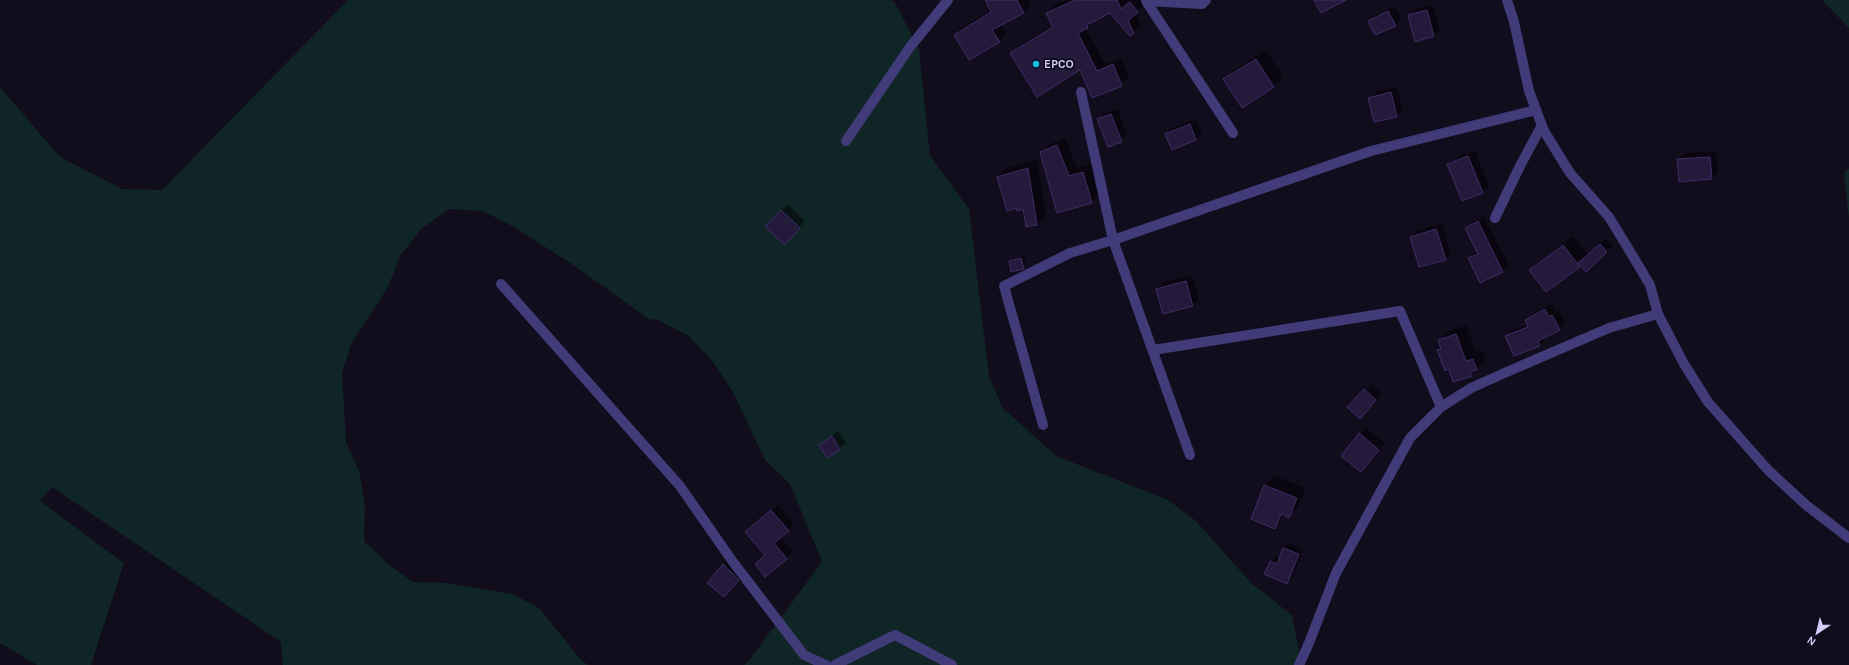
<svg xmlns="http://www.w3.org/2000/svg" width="1849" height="665" font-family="Karla,sans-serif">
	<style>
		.green { fill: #102526 }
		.shadow { fill: #0007 }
		.building { fill: #241a3c; stroke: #3e2e67 }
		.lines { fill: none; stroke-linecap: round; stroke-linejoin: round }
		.minor { stroke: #423b79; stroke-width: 10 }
		.tertiary { stroke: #423b79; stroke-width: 10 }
		.poi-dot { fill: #0ebee5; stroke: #110d1d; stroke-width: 1.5 }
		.labels { text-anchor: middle; stroke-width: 4; stroke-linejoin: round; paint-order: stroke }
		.poi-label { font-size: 12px; font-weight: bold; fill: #d5ccfc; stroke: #110d1d; text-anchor: start }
	</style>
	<rect width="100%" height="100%" fill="#110d1d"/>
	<path class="green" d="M348 0H891L895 3 919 49 930 156 969 209 989 376 1002 407 1056 456 1168 500 1196 521 1252 584 1292 615 1301 661 1299 665H744L750 659 822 562 790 484 765 460 733 392 713 362 689 336 658 320 649 319 572 264 514 227 483 211 449 209 421 229 400 256 388 287 351 344 342 373 346 442 359 471 365 505 364 541 388 564 413 582 446 583 513 594 540 609 580 659 588 665H283L281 642 52 487 40 501 124 563 91 665H37L0 643V87L60 157 122 189 162 190Z
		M1822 0H1849V28Z
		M1849 168V219L1844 173Z"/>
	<path class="shadow" d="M989 0H1028L1031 5 1024 13 1001 25 1006 34 999 41 955 35 962 27 991 10Z
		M1067 0H1128L1129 2 1132 0H1142L1145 4 1135 13 1141 25 1133 32 1110 11 1095 19 1086 28 1105 64 1121 58 1129 77 1121 85 1081 69 1012 53 1019 46 1053 25 1048 13 1055 5Z
		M1433 5 1440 29 1434 36 1415 40 1409 16 1415 9Z
		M1395 6 1401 19 1395 25 1369 21 1376 15Z
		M1266 50 1283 77 1274 86 1242 106 1225 79 1234 70Z
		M1397 87 1403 109 1397 116 1375 121 1369 99 1375 92Z
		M1118 109 1127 135 1121 141 1098 120 1104 113Z
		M1196 119 1202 133 1196 139 1166 135 1172 128Z
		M1065 138 1077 168 1092 164 1100 194 1092 202 1058 212 1041 152 1050 144Z
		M1475 150 1489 186 1482 192 1448 164 1455 158Z
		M1716 151 1718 172 1712 178 1678 160 1685 153Z
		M1037 159 1046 215 1037 224 998 177 1007 168Z
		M788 205 805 221 791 237 781 211Z
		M1484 216 1509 265 1503 271 1481 282 1469 258 1477 251 1466 228 1472 222Z
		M1442 223 1451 253 1445 259 1411 237 1417 231Z
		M1573 236 1588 255 1606 238 1613 246 1586 270 1581 265 1580 267 1531 270 1540 260Z
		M1024 256 1026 265 1023 268 1010 262 1013 259Z
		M1192 275 1199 299 1193 305 1157 289 1163 283Z
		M1552 304 1555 311 1559 310 1565 323 1559 329 1544 337 1545 339 1539 345 1506 337 1513 330 1528 324 1526 320 1532 314Z
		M1466 325 1476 353 1482 350 1486 359 1471 375 1449 368 1438 351 1441 347 1439 340 1448 331Z
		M1371 384 1382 394 1366 411 1349 407Z
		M1366 428 1385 443 1367 465 1360 434Z
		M838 431 846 443 828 457 820 445Z
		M1275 476 1306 488 1298 507 1288 516 1285 515 1274 528 1252 518 1265 485Z
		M778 505 794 524 780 537 793 552 766 575V555L753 526Z
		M1289 543 1303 549 1292 577 1287 583 1271 562 1276 556 1280 558 1284 548Z
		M729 559 744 574 724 596 723 565Z"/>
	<path class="building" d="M985 0H1017L1024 13 992 30 1000 42 969 60 954 35 991 12Z
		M1075 0H1117L1121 9 1130 2 1138 12 1128 21 1134 33 1130 36 1110 13 1087 25 1088 28 1078 33 1097 71 1113 64 1122 86 1092 98 1080 70 1037 97 1010 53 1053 27 1046 13Z
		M1314 0H1346L1321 13Z
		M1427 10 1434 36 1415 42 1408 15Z
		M1388 11 1396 26 1375 35 1368 21Z
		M1256 59 1274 87 1242 108 1223 79Z
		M1391 92 1397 117 1374 122 1368 98Z
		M1111 114 1122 142 1108 147 1097 119Z
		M1190 124 1196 140 1172 150 1165 134Z
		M1057 145 1069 176 1083 172 1092 203 1057 213 1040 152Z
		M1468 156 1483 193 1462 201 1447 164Z
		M1710 157 1712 179 1679 182 1677 159Z
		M1028 168 1037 225 1026 227 1023 209 1017 211V208L1007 211 997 177Z
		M781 210 800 228 785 245 765 227Z
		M1478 221 1503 272 1480 283 1468 258 1478 254 1465 228Z
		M1436 229 1446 260 1419 267 1410 237Z
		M1600 244 1607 252 1586 272 1578 263Z
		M1563 245 1580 267 1546 292 1529 270Z
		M1021 258 1024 269 1011 272 1009 261Z
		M1186 281 1193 306 1163 314 1156 289Z
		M1545 309 1549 317 1552 315 1560 330 1538 341 1540 346 1514 356 1505 336 1528 327 1525 320Z
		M1456 334 1466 361 1473 359 1477 370 1470 372 1472 376 1453 382 1449 369 1445 371 1437 350 1441 349 1438 340Z
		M1364 389 1376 400 1360 419 1347 407Z
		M1359 433 1379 450 1361 472 1341 456Z
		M832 436 840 450 827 458 819 445Z
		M1264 485 1297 498 1289 518 1281 514 1275 529 1251 519Z
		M771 510 789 531 774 543 787 559 765 577 755 564 765 555 745 532Z
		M1283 548 1299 554 1287 584 1264 574 1270 561 1277 564Z
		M723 564 739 580 724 597 707 583Z"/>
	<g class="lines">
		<path class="minor" d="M1206 0 1202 4 1146 1 1233 133
			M1081 92 1113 240 1190 455
			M846 141 910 47 948 0
			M1495 218 1520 166 1542 125
			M501 284 680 486 733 562 804 655 826 665
			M1153 350 1400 311 1441 407 1410 438 1336 573 1309 643 1299 665
			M1441 407 1471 388 1509 371 1609 328 1658 314
			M1043 425 1004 286 1070 253 1113 240 1371 151 1536 110
			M835 665 895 635 952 665"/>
		<path class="tertiary" d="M1507 0 1514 22 1529 91 1544 131 1570 173 1609 217 1631 253 1650 285 1658 314 1684 364 1708 402 1768 470 1806 505 1849 538"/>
	</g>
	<circle class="poi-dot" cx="1036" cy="64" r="4"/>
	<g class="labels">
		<g class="poi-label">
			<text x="1044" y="68">EPCO</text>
		</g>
	</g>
	<g transform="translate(1817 633) rotate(215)" stroke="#110d1d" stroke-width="3" paint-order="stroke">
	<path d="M0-3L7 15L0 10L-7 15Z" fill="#d5ccfc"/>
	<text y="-6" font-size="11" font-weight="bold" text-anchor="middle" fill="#d5ccfc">N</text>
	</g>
</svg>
